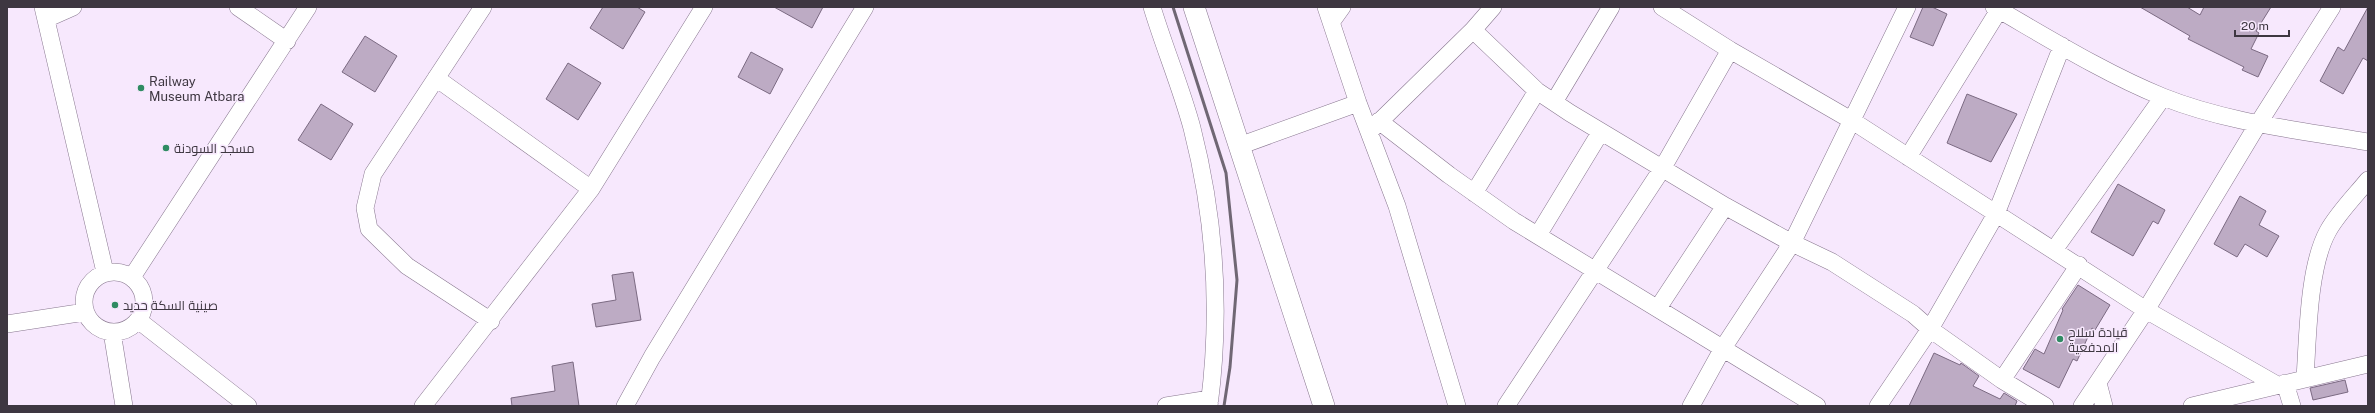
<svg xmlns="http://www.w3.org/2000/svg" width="2375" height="413" font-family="'Public Sans',Cairo,sans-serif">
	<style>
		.building { fill: #bdabc4; stroke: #7b6a82 }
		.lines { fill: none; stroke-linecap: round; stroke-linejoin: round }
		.minor-casing { stroke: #88778f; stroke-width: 18 }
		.tertiary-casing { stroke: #88778f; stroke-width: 22 }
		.minor { stroke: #fff; stroke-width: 17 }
		.tertiary { stroke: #fff; stroke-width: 21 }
		.rail { stroke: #706774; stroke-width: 3 }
		.poi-dot { fill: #2f8b62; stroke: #f7e8fd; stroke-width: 1.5 }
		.labels { text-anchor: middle; stroke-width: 3; stroke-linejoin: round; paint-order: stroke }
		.poi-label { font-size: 13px; fill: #3e3741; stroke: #f7e8fd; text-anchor: start }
	</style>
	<rect width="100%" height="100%" fill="#f7e8fd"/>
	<path class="building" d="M603 7H637L645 12 623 49 590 28Z
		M774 7H823L812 28Z
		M1923 7H1932L1947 14 1933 46 1910 37Z
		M2140 7H2187L2200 15 2204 7H2271L2256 31 2259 33 2251 49 2268 56 2258 77 2242 70 2244 67 2188 39 2190 36Z
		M2368 7V61L2363 58 2343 94 2320 81 2338 47 2344 51Z
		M365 36 397 56 375 92 342 72Z
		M751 52 783 69 770 94 738 77Z
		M568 63 601 83 578 120 546 99Z
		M1967 94 2017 114 1991 162 1947 143Z
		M321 104 353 124 331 160 298 140Z
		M2118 184 2165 210 2158 224 2153 221 2133 256 2091 232Z
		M2240 196 2266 211 2259 225 2279 236 2267 257 2245 244 2237 257 2214 244Z
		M633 272 641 320 596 327 592 304 616 300 612 275Z
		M2078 285 2110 305 2095 330 2092 328 2077 361 2073 359 2059 388 2023 369 2035 349 2044 354 2063 310 2062 309Z
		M1934 353 1960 365 1961 363 1979 376 1973 386 2000 399 2004 393 2017 401 2015 406H1909Z
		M573 362 579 406H512L511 398 555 391 552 366Z
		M2345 380 2348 392 2313 400 2310 388Z"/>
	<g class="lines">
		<g class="minor-casing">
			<path id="minor" d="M43 7 105 272
				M238 7 287 41
				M483 7 373 174 365 208 369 229 407 266 491 321
				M1152 7C1164 47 1181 87 1192 128 1215 218 1221 314 1209 406
				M1326 7 1358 103 1397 206 1457 406
				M1662 7 1730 50 1851 120 2146 310 2277 385
				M1994 7C2048 38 2106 74 2163 97 2228 123 2300 130 2368 142
				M46 19 73 7
				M1332 21 1342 7
				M1473 30 1537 91 1570 113 1725 206 1792 243 1832 262 1913 314 1930 329 2002 380 2045 406
				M436 78 591 189
				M1554 102 1611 7
				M1379 121 1449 175 1514 221 1817 406
				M1372 129 1473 30 1493 7
				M1239 146 1358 103
				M1908 157 1999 10
				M1474 193 1537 91
				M1538 235 1600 133
				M2054 250 2163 97
				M84 302a30 30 0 1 1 60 0a30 30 0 1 1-60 0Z
				M132 277 308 7
				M1658 308 1725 206
				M138 320 248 406
				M7 324 85 312
				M112 332 124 406
				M2305 378C2308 336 2308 267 2328 231 2338 213 2355 196 2368 180
				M2002 380 2079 265
				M2098 383 2104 406
				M2285 383 2292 406
				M423 406 591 189 704 7
				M625 406 652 357 865 7
				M1166 406 1210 399
				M1506 406 1662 169 1730 50
				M1691 406 1723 348 1792 243 1907 7
				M1878 406 1930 329 1996 214 2062 46
				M2082 406 2146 310 2258 124 2332 7
				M2192 406 2368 364"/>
		</g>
		<g class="tertiary-casing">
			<path id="tertiary" d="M1194 7 1324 406"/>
		</g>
		<use href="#minor" class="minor"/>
		<use href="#tertiary" class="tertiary"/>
		<path class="rail" d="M1173 7 1226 173 1237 280 1230 367 1224 406"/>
	</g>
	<g class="poi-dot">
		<circle cx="141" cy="88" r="4"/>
		<circle cx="166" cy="148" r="4"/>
		<circle cx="115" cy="305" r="4"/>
		<circle cx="2060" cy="339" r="4"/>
	</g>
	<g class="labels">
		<g class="poi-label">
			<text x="149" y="86">Railway<tspan x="149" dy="15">Museum Atbara</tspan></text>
			<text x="174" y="153">مسجد السودنة</text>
			<text x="123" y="310">صينية السكة حديد</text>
			<text x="2068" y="337">قيادة سلاح<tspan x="2068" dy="15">المدفعية</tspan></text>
		</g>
	</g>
	<rect width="2375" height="413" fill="none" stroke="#3e3741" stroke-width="16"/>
	<path d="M2235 30v6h54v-6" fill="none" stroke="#3e3741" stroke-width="2"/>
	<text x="2241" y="30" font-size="12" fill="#3e3741" stroke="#f7e8fd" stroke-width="3" paint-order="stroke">20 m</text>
</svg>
